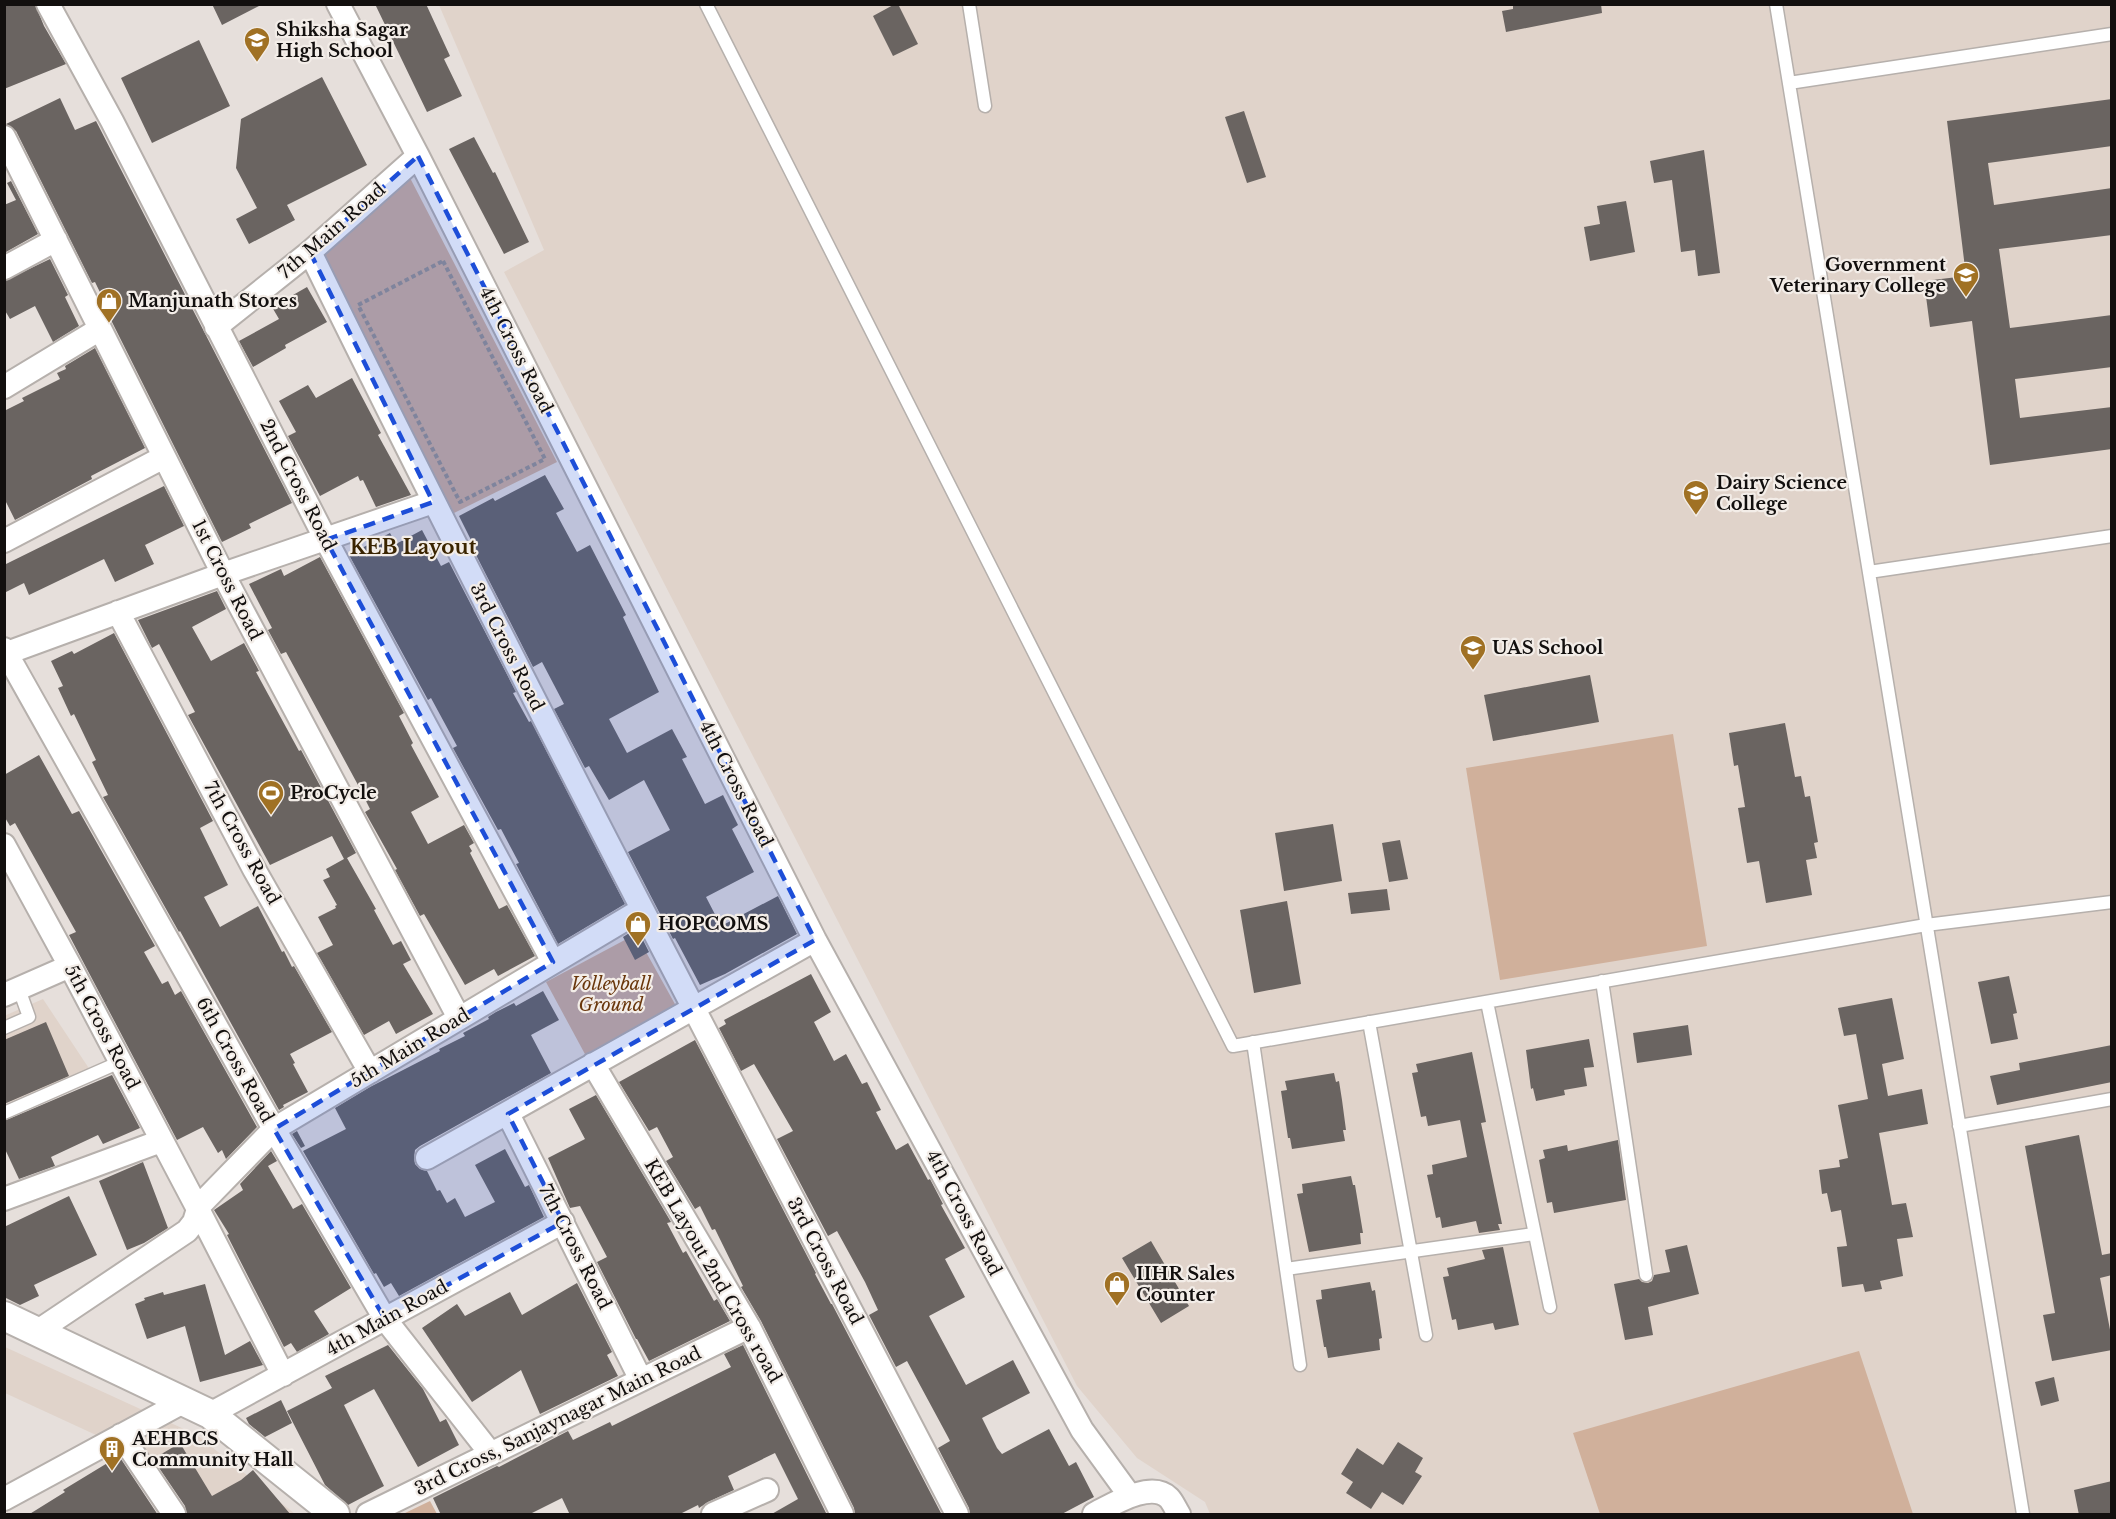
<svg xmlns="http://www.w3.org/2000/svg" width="2116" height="1519" font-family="'Libre Baskerville',serif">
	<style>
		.built { fill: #e0d3ca }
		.green { fill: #d0b09b }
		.building { fill: #6a6461 }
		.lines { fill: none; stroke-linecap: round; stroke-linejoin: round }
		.service-casing { stroke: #b6b0ac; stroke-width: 15 }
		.minor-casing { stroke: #b6b0ac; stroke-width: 26 }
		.tertiary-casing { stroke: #b6b0ac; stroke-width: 32 }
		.path { stroke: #98928f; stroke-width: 4; stroke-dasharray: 4.5 3; stroke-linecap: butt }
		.service { stroke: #fff; stroke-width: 12 }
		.minor { stroke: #fff; stroke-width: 22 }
		.tertiary { stroke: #fff; stroke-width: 28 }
		.marked { fill: #1d4ed8; fill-opacity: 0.2; stroke: #1d4ed8; stroke-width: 4.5; stroke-dasharray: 12 8; stroke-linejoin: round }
		.labels { text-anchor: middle; stroke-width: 4.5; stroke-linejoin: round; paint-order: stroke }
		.poi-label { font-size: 18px; font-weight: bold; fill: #120f0e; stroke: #f3ede8; text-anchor: start }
		.street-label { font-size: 18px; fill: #120f0e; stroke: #f3ede8 }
		.park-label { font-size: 18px; font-style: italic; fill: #69360b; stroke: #f3ede8 }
		.neighbourhood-label { font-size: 20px; font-weight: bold; fill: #3a2400; stroke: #f3ede8 }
	</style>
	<rect width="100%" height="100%" fill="#e6dfdb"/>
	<path class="built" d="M439 5H2111V1514H1210L1205 1502 1137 1458 1077 1386 504 272 544 250Z
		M43 999 94 1076 5 1114 4 1016Z
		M5 1347 197 1435 295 1514H228L174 1471 5 1393Z"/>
	<path class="green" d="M408 174 557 462 452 514 319 254Z
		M1673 734 1707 946 1500 980 1466 768Z
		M636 934 676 1006 586 1056 546 982Z
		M1859 1351 1913 1514H1600L1573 1433Z
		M430 1501 437 1514H403Z"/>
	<path class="building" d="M4 4H35L44 26 66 64 4 89Z
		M212 4H263L222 25Z
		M375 4H426L450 56 444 59 462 96 427 112Z
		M895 4H898L918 44 893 56 873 16Z
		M1513 4H1601L1602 13 1506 32 1502 11 1513 9Z
		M199 40 230 106 152 143 121 78Z
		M322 77 367 165 287 205 295 220 249 244 236 219 257 208 236 168 241 119Z
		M60 98 75 130 96 121 292 503 249 524 251 528 222 542 111 320 113 319 95 282 92 283 16 131 6 124Z
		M2112 99V146L1988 163 1994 205 2112 188V235L1999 249 2010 328 2112 315V367L2015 379 2020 418 2112 407V449L1990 465 1972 321 1930 327 1924 281 1966 276 1947 121Z
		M1244 111 1266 177 1247 183 1225 117Z
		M474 137 493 173 495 172 529 242 504 254 449 149Z
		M1704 150 1720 273 1698 276 1695 250 1681 252 1672 180 1654 183 1650 161Z
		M11 181 38 234 6 252 4 205 16 200 7 183Z
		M1626 201 1635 252 1590 261 1584 227 1600 224 1597 206Z
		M50 259 68 295 65 297 79 326 53 342 35 306 10 319 4 309V281Z
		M307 287 327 322 285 345 286 348 253 367 239 341 279 319 272 307Z
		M95 348 145 448 91 476 92 479 15 520 4 498V411L24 401 22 398 60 379 57 373 66 369 65 366Z
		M352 378 381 433 378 435 411 495 376 507 363 480 360 481 358 476 320 496 288 436 296 432 279 401 308 385 316 398Z
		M545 475 564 509 556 513 577 552 590 545 626 615 623 617 659 692 609 719 627 753 672 729 687 757 682 759 705 804 723 795 738 825 732 829 754 872 706 897 721 926 778 896 797 934 725 974 700 985 675 938 673 939 628 852 670 830 644 780 609 800 589 766 585 768 554 709 564 704 542 662 533 667 473 549 475 548 459 516 493 498 495 501Z
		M164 486 184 526 145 545 154 564 115 582 104 559 29 595 24 583 4 593V565Z
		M422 530 441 566 449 562 516 692 513 693 529 722 531 721 625 904 558 944 516 864 519 863 501 829 498 830 453 748 457 746 431 698 428 700 349 555 390 533 396 544Z
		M320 557 404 713 399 716 413 743 411 745 439 797 411 812 428 844 464 825 474 843 469 846 472 851 470 853 499 909 507 905 535 956 498 976 494 969 465 985 424 914 420 916 395 870 397 869 365 812 370 809 358 785 286 652 281 654 268 630 272 628 249 584 281 569 284 576Z
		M217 591 226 609 192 627 211 661 244 643 257 667 259 671 256 672 299 751 301 750 356 853 347 858 376 909 374 910 393 945 401 941 411 960 403 964 433 1014 396 1034 389 1021 364 1035 317 953 333 945 318 917 336 908 335 906 337 905 323 880 330 877 326 869 344 859 332 836 270 865 188 715 195 712 159 644 152 648 138 620Z
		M114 633 213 821 200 828 228 885 204 897 220 927 258 906 282 952 284 951 292 967 294 966 332 1032 290 1054 295 1063 293 1064 308 1092 283 1105 284 1107 279 1110 180 931 179 932 103 797 108 795 92 762 96 760 74 714 71 716 58 688 63 686 51 661 72 651 74 654Z
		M1590 675 1599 722 1493 741 1484 695Z
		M1785 723 1795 777 1801 776 1805 797 1810 796 1818 842 1814 843 1817 858 1806 860 1812 895 1766 903 1759 861 1747 863 1738 808 1745 807 1738 765 1734 766 1729 733Z
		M39 755 72 814 79 811 155 946 144 952 162 984 168 981 175 995 181 991 257 1127 226 1159 222 1150 218 1153 203 1127 177 1140 69 935 76 932 15 823 10 826 4 816V775Z
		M1333 824 1342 881 1284 891 1275 833Z
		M1400 840 1408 879 1389 882 1382 843Z
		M1387 889 1390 910 1351 914 1348 893Z
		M1287 901 1301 984 1254 993 1240 910Z
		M637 928 649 952 635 960 623 937Z
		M811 974 831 1012 814 1022 834 1061 846 1054 862 1084 867 1082 881 1110 876 1112 896 1150 908 1143 928 1180 930 1179 943 1204 941 1205 965 1248 945 1259 965 1297 929 1316 966 1385 1013 1360 1030 1393 982 1418 997 1448 1002 1454 1049 1429 1069 1466 1076 1462 1094 1497 1060 1515H970L969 1508 938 1448 950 1441 948 1437 907 1361 896 1367 869 1315 878 1310 865 1282 837 1231 828 1236 777 1139 793 1131 754 1064 741 1071 719 1028 726 1024 724 1020Z
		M2009 976 2017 1013 2013 1014 2018 1039 1991 1044 1978 982Z
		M543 991 559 1020 531 1035 551 1073 420 1146 415 1150 414 1158 415 1164 420 1169 427 1171 437 1191 440 1190 447 1203 455 1198 465 1217 495 1202 475 1165 505 1149 525 1187 529 1185 544 1217 399 1296 391 1283 384 1287 376 1273 374 1274 303 1151 346 1129 335 1108 370 1087 440 1051 439 1049 465 1036 463 1033 489 1019 488 1017 496 1012 514 1003 516 1006Z
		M1892 998 1904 1059 1882 1064 1888 1096 1922 1089 1928 1124 1879 1133 1892 1205 1906 1203 1913 1237 1897 1239 1903 1276 1880 1281 1882 1289 1865 1292 1863 1284 1842 1287 1837 1247 1847 1246 1841 1210 1831 1212 1827 1193 1822 1194 1819 1170 1840 1167 1839 1160 1848 1158 1838 1105 1868 1099 1856 1034 1844 1036 1838 1008Z
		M46 1022 69 1076 4 1104V1040Z
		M1688 1025 1692 1055 1637 1063 1633 1033Z
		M1589 1039 1594 1067 1584 1068 1587 1086 1564 1090 1565 1095 1536 1101 1533 1088 1531 1089 1526 1050Z
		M695 1040 816 1273 815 1274 831 1304H832L942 1515H855L854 1508 761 1321 741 1287 743 1286 715 1229 712 1230 700 1206 695 1209 666 1161 673 1157 657 1127 649 1131 619 1082Z
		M2112 1045V1082L1997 1105 1990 1076 2020 1070 2019 1063Z
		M1472 1052 1486 1122 1481 1123 1502 1224H1498L1500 1230 1479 1233 1476 1221 1442 1228 1440 1217 1436 1218 1427 1175 1433 1174 1432 1165 1467 1157 1460 1120 1428 1126 1426 1116 1421 1117 1412 1073 1418 1072 1416 1064Z
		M1334 1073 1336 1082 1339 1081 1342 1100 1346 1130H1343L1345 1141 1292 1149 1290 1138H1288L1281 1091 1287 1090 1285 1081Z
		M112 1075 140 1128 103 1144 98 1135 51 1157 55 1166 19 1179 4 1147V1121Z
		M596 1095 671 1222 667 1223 683 1253 686 1251 714 1301 717 1299 730 1321 649 1361 637 1339H636L597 1262 607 1257 580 1206 570 1208 548 1158 585 1139 569 1109Z
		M297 1131 305 1146 301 1148 292 1134Z
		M2079 1135 2102 1255 2112 1253V1275L2100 1278 2112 1340V1350L2052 1361 2043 1315 2055 1313 2025 1146Z
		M1618 1140 1626 1200 1554 1213 1552 1202 1547 1203 1539 1160 1545 1158 1543 1150 1567 1145 1568 1151Z
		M271 1151 277 1161 268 1166 293 1209 302 1204 351 1288 314 1311 329 1334 297 1352 291 1343 284 1347 227 1235 229 1234 214 1210 243 1190 240 1184Z
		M143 1162 168 1228 144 1243 127 1250 99 1181Z
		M1351 1176 1353 1185H1355L1363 1233H1360L1361 1244 1309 1252 1297 1194 1303 1193 1302 1184Z
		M69 1196 97 1255 34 1285 39 1296 20 1305 4 1297V1227Z
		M1151 1241 1189 1306 1161 1323 1122 1258Z
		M1687 1245 1699 1294 1648 1307 1653 1335 1625 1340 1614 1284 1639 1279 1642 1282 1648 1283 1652 1281 1654 1275 1670 1272 1665 1250Z
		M1503 1247 1519 1325 1495 1330 1493 1323 1458 1330 1456 1319 1452 1320 1443 1277 1449 1276 1447 1268 1485 1259 1482 1250Z
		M1370 1282 1372 1291 1375 1290 1382 1338 1379 1339 1380 1350 1328 1358 1326 1347H1324L1316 1300 1322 1299 1321 1290Z
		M577 1283 612 1352 607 1355 618 1376 540 1414 521 1370 472 1402 422 1328 457 1304 465 1316 510 1292 522 1315Z
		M205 1284 225 1355 250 1341 263 1365 200 1382 185 1326 147 1339 135 1304 145 1300 144 1298 163 1292 164 1295Z
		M388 1345 423 1389 440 1422 446 1419 459 1445 418 1467 374 1389 344 1405 384 1486 348 1505 325 1485 287 1411 332 1388 325 1376Z
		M743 1345 827 1515H770L798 1499 775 1453 728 1476 734 1490 708 1502 699 1508 698 1505 678 1515H570L562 1498 528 1515H441L433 1498 497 1466 499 1467 568 1431 573 1440 610 1422 612 1426 731 1367 724 1354Z
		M2054 1377 2059 1401 2041 1406 2035 1382Z
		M281 1400 292 1423 265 1437 249 1424 246 1418Z
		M1398 1442 1423 1458 1415 1472 1422 1476 1403 1505 1382 1492 1371 1509 1346 1493 1353 1482 1341 1474 1357 1448 1383 1465Z
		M180 1443 212 1496 241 1480 253 1470 291 1515H187L185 1506 153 1459Z
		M119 1456 158 1515H28L65 1492 63 1490Z
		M2112 1481V1515H2079L2074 1490Z"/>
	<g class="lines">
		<g class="service-casing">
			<path id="service" d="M706 4 1233 1046 1926 925 2112 902
				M969 4 985 106
				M1776 4 2023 1514
				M1789 83 2112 34
				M1869 572 2112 536
				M1602 981 1646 1275
				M1487 1002 1550 1307
				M1369 1022 1426 1335
				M4 1028 29 1017 19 989
				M1253 1042 1300 1365
				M4 1113 120 1062
				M1959 1126 2112 1099
				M1286 1269 1534 1234"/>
		</g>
		<g class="minor-casing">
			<path id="minor" d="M48 4 112 121 326 540 553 962
				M338 4 418 156 815 940 1082 1430 1130 1496
				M4 137 223 574 459 1018
				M310 252C518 676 739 1095 957 1514
				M4 268 56 240
				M216 327 310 252 418 156
				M4 387 100 329
				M4 541 164 457
				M118 612 254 869 370 1072
				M4 649 274 1129 385 1319 491 1454
				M7 653 223 574 433 502
				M4 845 70 966 198 1209 194 1222 187 1231 38 1331
				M4 995 70 966
				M593 1064 749 1327 842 1514
				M508 1114 641 1380
				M427 1158 815 940
				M4 1199 161 1141
				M283 1375 198 1209 201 1204 274 1129 641 910
				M210 1414 563 1222
				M121 1435 174 1514
				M4 1499 183 1402
				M368 1514 749 1327
				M713 1514 767 1490
				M1094 1514C1112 1505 1151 1480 1169 1498 1173 1502 1176 1510 1179 1514"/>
		</g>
		<g class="tertiary-casing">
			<path id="tertiary" d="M4 1316 210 1414 335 1514"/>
		</g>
		<path class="path" d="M443 261 545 459 460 502 358 305Z"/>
		<use href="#service" class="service"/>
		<use href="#minor" class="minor"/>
		<use href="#tertiary" class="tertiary"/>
	</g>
	<path class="marked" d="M418 156 815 940 508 1114 563 1222 385 1319 274 1129 553 962 326 540 433 502 310 252Z"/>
	<defs>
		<g id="school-pin" transform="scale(1.35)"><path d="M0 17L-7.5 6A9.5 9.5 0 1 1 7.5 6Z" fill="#a07124" stroke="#f3ede8"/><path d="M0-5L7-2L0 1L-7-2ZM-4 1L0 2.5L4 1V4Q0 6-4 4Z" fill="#fff"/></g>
		<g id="university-pin" transform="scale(1.35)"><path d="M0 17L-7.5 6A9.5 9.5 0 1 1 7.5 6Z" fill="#a07124" stroke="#f3ede8"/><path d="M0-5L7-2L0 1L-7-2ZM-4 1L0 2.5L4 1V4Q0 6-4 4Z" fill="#fff"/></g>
		<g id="shop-pin" transform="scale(1.35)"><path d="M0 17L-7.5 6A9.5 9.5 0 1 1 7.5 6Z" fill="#a07124" stroke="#f3ede8"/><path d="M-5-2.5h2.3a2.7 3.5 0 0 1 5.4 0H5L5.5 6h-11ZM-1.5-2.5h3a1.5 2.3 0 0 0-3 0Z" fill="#fff"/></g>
		<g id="stadium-pin" transform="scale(1.35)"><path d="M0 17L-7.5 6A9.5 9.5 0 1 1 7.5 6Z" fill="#a07124" stroke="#f3ede8"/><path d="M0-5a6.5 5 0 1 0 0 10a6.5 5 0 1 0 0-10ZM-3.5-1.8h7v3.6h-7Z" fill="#fff"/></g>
		<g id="building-pin" transform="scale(1.35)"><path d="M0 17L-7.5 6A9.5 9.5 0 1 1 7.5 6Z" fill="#a07124" stroke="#f3ede8"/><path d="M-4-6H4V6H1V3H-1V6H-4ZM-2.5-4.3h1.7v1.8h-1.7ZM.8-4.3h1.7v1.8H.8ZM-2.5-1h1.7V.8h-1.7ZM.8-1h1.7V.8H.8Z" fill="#fff"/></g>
	</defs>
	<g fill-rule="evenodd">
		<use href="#school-pin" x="257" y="40"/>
		<use href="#university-pin" x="1966" y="275"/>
		<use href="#shop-pin" x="109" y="301"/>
		<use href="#university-pin" x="1696" y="493"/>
		<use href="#school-pin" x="1473" y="648"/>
		<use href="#stadium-pin" x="271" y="793"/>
		<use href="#shop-pin" x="638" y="924"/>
		<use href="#shop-pin" x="1117" y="1284"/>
		<use href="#building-pin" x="112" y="1449"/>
	</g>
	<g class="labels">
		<g class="poi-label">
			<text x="276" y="36">Shiksha Sagar<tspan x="276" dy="21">High School</tspan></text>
			<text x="1946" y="271" text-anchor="end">Government<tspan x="1946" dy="21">Veterinary College</tspan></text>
			<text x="128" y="307">Manjunath Stores</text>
			<text x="1716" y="489">Dairy Science<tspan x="1716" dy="21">College</tspan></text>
			<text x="1492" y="654">UAS School</text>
			<text x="290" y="799">ProCycle</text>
			<text x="658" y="930">HOPCOMS</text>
			<text x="1136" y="1280">IIHR Sales<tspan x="1136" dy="21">Counter</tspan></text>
			<text x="132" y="1445">AEHBCS<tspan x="132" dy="21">Community Hall</tspan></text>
		</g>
		<g class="street-label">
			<text transform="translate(332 231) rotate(-41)" y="6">7th Main Road</text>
			<text transform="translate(516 350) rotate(63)" y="6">4th Cross Road</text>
			<text transform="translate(298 485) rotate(63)" y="6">2nd Cross Road</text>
			<text transform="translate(227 580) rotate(63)" y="6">1st Cross Road</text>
			<text transform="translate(507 647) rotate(63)" y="6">3rd Cross Road</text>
			<text transform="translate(736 784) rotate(63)" y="6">4th Cross Road</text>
			<text transform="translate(242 843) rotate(61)" y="6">7th Cross Road</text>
			<text transform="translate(102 1027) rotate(62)" y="6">5th Cross Road</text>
			<text transform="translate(410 1048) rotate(-31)" y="6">5th Main Road</text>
			<text transform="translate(235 1060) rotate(61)" y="6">6th Cross Road</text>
			<text transform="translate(964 1213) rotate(62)" y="6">4th Cross Road</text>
			<text transform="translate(575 1247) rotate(63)" y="6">7th Cross Road</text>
			<text transform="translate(825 1261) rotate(62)" y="6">3rd Cross Road</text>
			<text transform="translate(713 1271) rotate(60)" y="6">KEB Layout 2nd Cross road</text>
			<text transform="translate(387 1318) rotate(-29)" y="6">4th Main Road</text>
			<text transform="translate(558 1421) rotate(-26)" y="6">3rd Cross, Sanjaynagar Main Road</text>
		</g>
		<g class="park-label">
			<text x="611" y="990">Volleyball<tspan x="611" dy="21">Ground</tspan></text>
		</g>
		<g class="neighbourhood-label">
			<text x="413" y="554">KEB Layout</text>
		</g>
	</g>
	<rect width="2116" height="1519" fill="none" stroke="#120f0e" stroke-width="12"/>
</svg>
